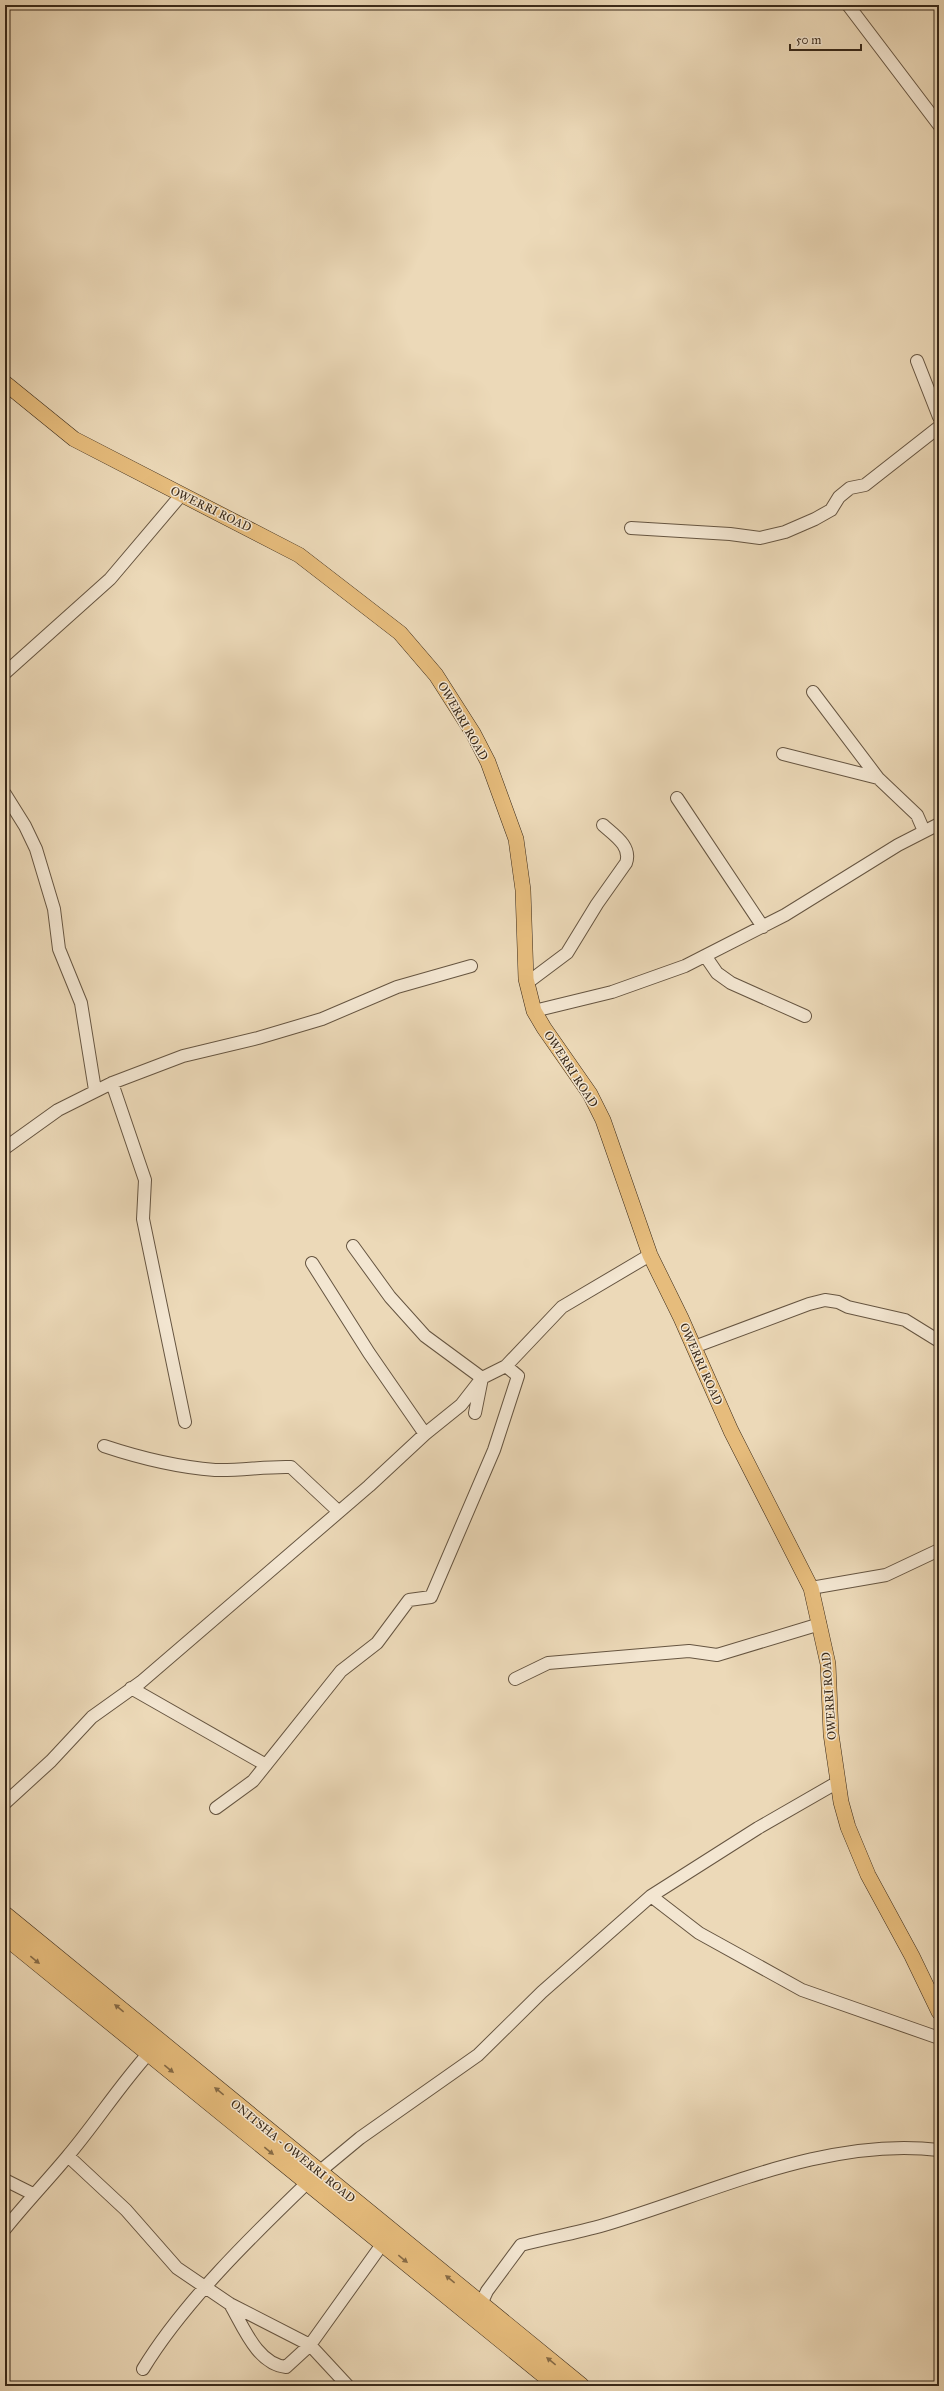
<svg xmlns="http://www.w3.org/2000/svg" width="944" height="2391" font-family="'IM FELL Great Primer',serif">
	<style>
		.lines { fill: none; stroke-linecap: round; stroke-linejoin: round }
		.minor-casing { stroke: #665541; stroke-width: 14 }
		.major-casing { stroke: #392919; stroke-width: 16 }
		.highway-casing { stroke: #392919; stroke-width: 18 }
		.minor { stroke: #f3e6d1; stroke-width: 12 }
		.major { stroke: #e6bc7c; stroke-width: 15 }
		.highway { stroke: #e6bc7c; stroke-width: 17 }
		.oneway { fill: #876b46 }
		.labels { text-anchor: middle; stroke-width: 3; stroke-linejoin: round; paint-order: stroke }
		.street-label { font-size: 12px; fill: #392919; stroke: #f3e6d1 }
	</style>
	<rect width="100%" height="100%" fill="#ecd9b8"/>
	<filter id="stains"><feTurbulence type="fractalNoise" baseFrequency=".005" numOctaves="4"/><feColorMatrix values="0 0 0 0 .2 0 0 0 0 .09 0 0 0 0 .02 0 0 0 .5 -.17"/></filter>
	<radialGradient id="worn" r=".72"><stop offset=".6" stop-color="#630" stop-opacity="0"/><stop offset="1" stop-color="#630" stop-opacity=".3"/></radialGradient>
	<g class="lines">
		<g class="minor-casing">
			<path id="minor" d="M848 5 939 125
				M917 361 939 417
				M631 528 730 534 760 538 785 532 815 519 831 510 839 497 850 488 865 485 939 427
				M5 673 110 579 182 494
				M813 692 878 778 917 815 924 831
				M783 754 878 778
				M5 794 25 826 36 849 54 909 59 949 81 1003 95 1090
				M677 798 763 927
				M706 957 717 973 731 983 805 1016
				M527 983 567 953 597 904 626 863C632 846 614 835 603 825
				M534 1011 612 992 685 966 785 915 898 845 939 824
				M112 1083 145 1180 143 1219 185 1422
				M5 1148 58 1110 112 1083 183 1056 258 1038 322 1019 397 987 471 966
				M353 1246 390 1297 425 1336 482 1378 475 1413
				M312 1263 369 1353 425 1434
				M694 1347 809 1304 825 1300 838 1302 848 1307 905 1320 939 1341
				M104 1446C140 1458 177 1467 215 1470 240 1471 266 1466 291 1467L338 1511
				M811 1588 886 1575 939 1550
				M515 1679 548 1663 689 1651 717 1655 820 1624
				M131 1688 266 1765
				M5 1803 51 1761 92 1717 141 1682 369 1486 425 1434 461 1405 482 1378 506 1366 562 1307 650 1255
				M216 1808 253 1781 341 1671 377 1643 409 1600 431 1597 494 1450 518 1376 506 1366
				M651 1896 699 1933 802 1990 939 2038
				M68 2156 126 2210 177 2268 230 2304 310 2345 348 2386
				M319 2172 360 2138 478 2055 542 1992 651 1896 758 1828 838 1782
				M5 2180 33 2194
				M5 2229C25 2204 47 2181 67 2157 96 2123 119 2086 149 2053
				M230 2304C243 2326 257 2364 286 2367L310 2345 383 2243
				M481 2304 487 2291 521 2245C548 2238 576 2233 604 2225 710 2194 826 2136 939 2150
				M143 2369C183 2303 252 2236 308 2182"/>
		</g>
		<g class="major-casing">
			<path id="major" d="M5 383 74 439 299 555 400 633 436 675 473 733 488 762 516 839 523 890 526 979 534 1011 544 1028 590 1094 603 1120 650 1255 681 1318 731 1431 811 1588 828 1664 831 1734 841 1802 848 1827 868 1875 912 1956 939 2012"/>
		</g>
		<g class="highway-casing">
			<path id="highway" d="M5 1915 581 2386
				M5 1936 558 2386"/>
		</g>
		<use href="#minor" class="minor"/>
		<use href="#major" class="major"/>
		<use href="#highway" class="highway"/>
	</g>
	<defs><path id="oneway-solid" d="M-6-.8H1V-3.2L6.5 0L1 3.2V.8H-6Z"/></defs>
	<g class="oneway">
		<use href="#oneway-solid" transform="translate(35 1960) rotate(39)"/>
		<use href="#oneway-solid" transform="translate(119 2008) rotate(-141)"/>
		<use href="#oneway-solid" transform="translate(169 2069) rotate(39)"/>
		<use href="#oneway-solid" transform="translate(219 2091) rotate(-141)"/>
		<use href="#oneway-solid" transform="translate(269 2151) rotate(39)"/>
		<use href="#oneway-solid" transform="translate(403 2259) rotate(39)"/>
		<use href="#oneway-solid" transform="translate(450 2279) rotate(-141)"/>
		<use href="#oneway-solid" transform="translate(551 2361) rotate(-141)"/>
	</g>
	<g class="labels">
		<g class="street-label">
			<text transform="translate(211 509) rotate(26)" y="4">OWERRI ROAD</text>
			<text transform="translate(463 721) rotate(60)" y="4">OWERRI ROAD</text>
			<text transform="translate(571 1069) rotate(57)" y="4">OWERRI ROAD</text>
			<text transform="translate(701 1364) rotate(66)" y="4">OWERRI ROAD</text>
			<text transform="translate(829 1696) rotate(-94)" y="4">OWERRI ROAD</text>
			<text transform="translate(293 2151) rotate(39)" y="4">ONITSHA - OWERRI ROAD</text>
		</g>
	</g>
	<rect width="944" height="2391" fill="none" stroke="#ecd9b8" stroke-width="20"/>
	<rect x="6" y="6" width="932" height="2379" fill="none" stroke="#392919" stroke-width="2"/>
	<rect x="10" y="10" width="924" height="2371" fill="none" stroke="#392919"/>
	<path d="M790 44v6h71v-6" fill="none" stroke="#392919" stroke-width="2"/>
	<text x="796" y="44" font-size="12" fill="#392919" stroke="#f3e6d1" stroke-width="3" paint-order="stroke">50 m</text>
	<rect width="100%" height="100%" filter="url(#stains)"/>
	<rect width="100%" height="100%" fill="url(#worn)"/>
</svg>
